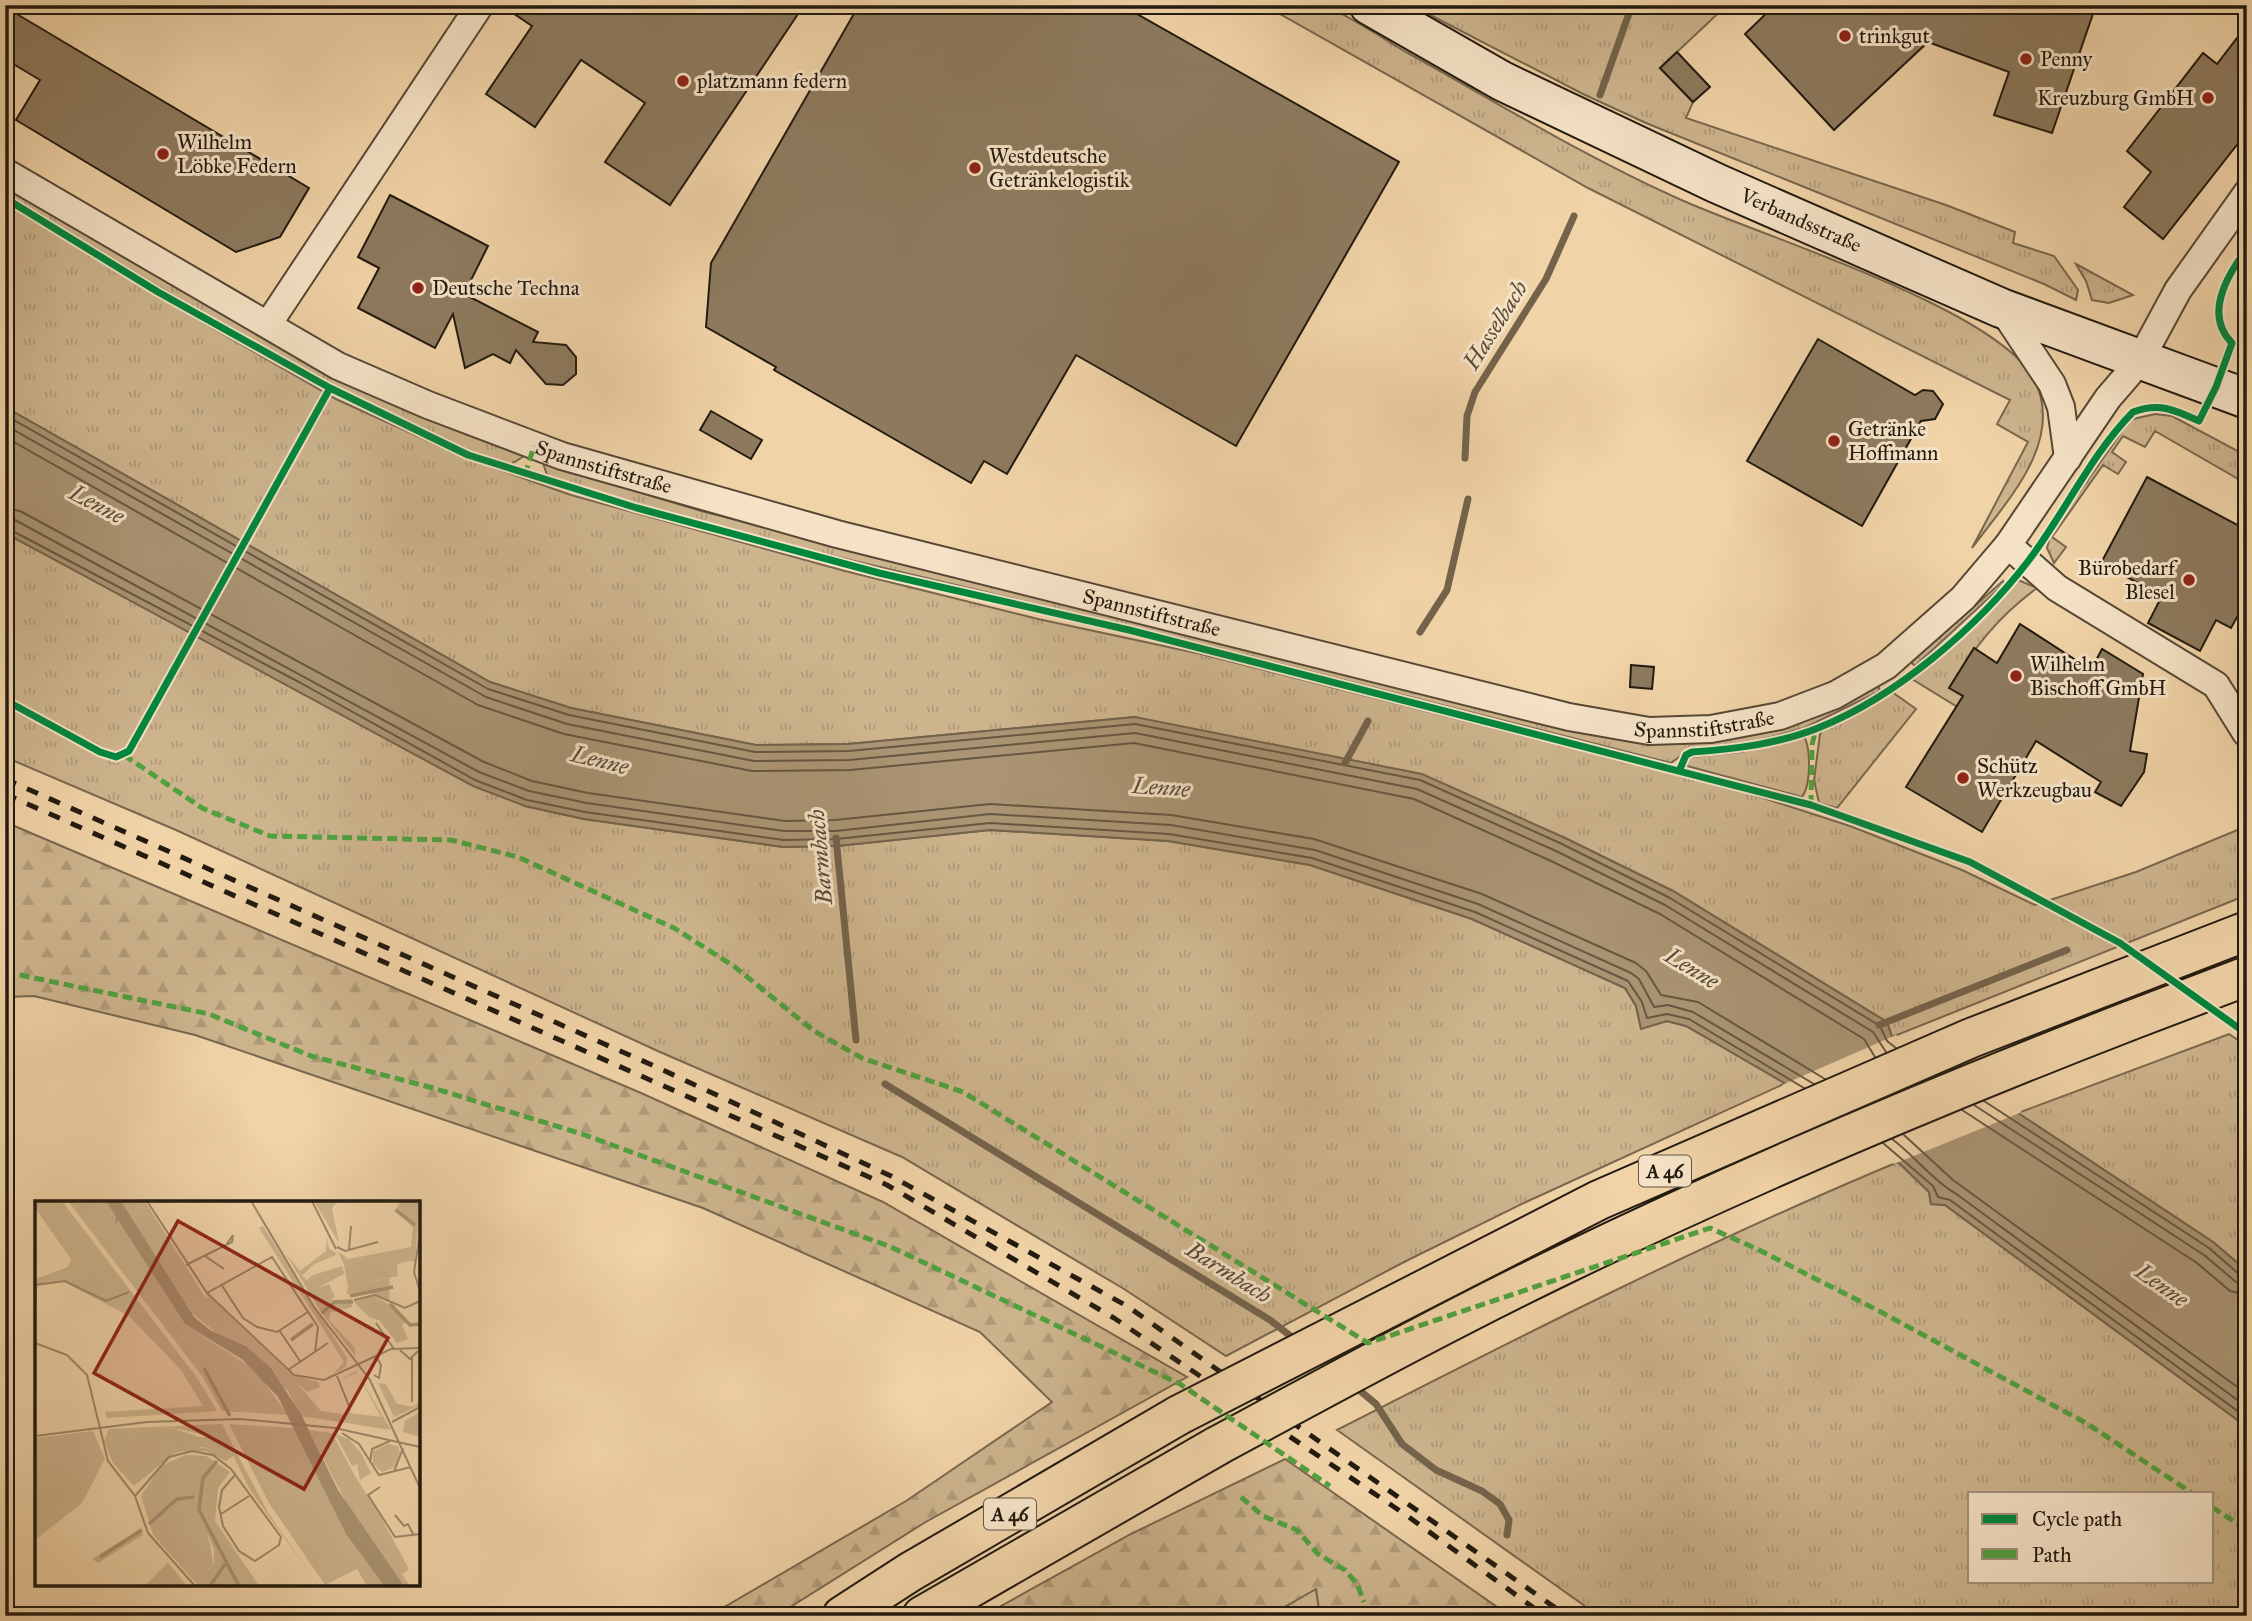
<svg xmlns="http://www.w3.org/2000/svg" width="2252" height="1621" font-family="'IM FELL Great Primer',serif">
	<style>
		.grass { fill: url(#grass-tufts); stroke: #78674e; stroke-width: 2; fill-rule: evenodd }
		.forest { fill: url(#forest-firs); stroke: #78674e; stroke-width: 2 }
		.water { fill: #aa9473; stroke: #74634b; stroke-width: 2 }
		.pier { fill: #f0d3a7 }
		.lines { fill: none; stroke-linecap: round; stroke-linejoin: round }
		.shore { stroke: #665741; stroke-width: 2 }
		.stream { stroke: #74634b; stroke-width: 7 }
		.building { fill: #8d7a5e; stroke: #221a0f; stroke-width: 2 }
		.street-casing { stroke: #564835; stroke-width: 30 }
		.secondary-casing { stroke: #221a0f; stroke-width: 42 }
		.highway-casing { stroke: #221a0f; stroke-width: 42 }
		.street { stroke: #f5e2c6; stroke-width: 26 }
		.secondary { stroke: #f5e2c6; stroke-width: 38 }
		.highway { stroke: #f0d3a7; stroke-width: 38 }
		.rail { stroke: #221a0f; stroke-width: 5; stroke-dasharray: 12 12; stroke-linecap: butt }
		.highway-bridge-casing { stroke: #221a0f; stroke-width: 42; stroke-linecap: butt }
		.highway-bridge { stroke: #f0d3a7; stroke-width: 38 }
		.quiet { stroke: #50a13f; stroke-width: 5; stroke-dasharray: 10 5; stroke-linecap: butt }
		.cycleway-casing { stroke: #f5e2c6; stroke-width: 11 }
		.cycleway { stroke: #00873e; stroke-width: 7 }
		.poi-dot { fill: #8f2418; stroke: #f5e2c6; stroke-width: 2.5 }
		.labels { text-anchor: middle; stroke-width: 6; stroke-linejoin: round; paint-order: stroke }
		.shield { fill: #f5e2c6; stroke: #615646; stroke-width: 2 }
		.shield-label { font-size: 19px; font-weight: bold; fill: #221a0f }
		.poi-label { font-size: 21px; fill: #221a0f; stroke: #f5e2c6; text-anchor: start }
		.street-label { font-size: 21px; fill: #221a0f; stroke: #f5e2c6 }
		.water-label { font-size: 23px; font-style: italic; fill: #584b37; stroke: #f5e2c6 }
		.inset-river { fill: none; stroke: #aa9473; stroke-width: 3.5 }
		.inset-road { fill: none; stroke: #9e896a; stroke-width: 2 }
		.view { fill: #8f2418; fill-opacity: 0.15; stroke: #8f2418; stroke-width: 3.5 }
		.inset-edge { fill: none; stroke: #221a0f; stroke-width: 3.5 }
	</style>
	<defs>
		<pattern id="grass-tufts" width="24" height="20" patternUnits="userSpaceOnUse" patternTransform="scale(1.75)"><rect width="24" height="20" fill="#cdb48d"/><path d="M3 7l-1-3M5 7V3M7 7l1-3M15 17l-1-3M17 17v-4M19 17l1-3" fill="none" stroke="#b09a78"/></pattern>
		<pattern id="forest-firs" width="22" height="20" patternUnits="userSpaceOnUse" patternTransform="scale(1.75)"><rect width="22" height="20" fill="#cdb48d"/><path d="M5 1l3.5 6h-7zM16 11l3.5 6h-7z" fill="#b09a78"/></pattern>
	</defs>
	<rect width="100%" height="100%" fill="#f0d3a7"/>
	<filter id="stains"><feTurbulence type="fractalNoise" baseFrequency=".00286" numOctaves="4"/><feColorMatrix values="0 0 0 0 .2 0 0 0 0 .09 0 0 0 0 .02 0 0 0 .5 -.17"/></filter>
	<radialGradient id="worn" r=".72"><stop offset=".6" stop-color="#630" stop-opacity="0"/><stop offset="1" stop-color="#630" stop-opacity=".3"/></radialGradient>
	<path class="grass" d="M1264 5C1282 5 1304 2 1322 5 1337 8 1389 42 1406 52 1495 101 1583 156 1677 198 1754 234 2005 310 2036 383 2063 444 2006 502 1972 548L2028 442 1997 424 2010 400 1588 188Z
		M1411 5H1727L1660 68 1693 102 1686 118 1946 205 2015 232 2013 243 2054 256 2078 290 2076 300 2044 284 1646 123 1583 94Z
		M5 184 382 396 524 456 507 467C458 449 412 425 366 402 242 340 124 266 5 193Z
		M5 202 202 322 338 400 466 458 571 495 845 571 1038 619 1201 654 1745 792 1850 826 1962 870 2035 905 2136 872 2247 826V895L1892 1037 1887 1022 1673 891 1563 837 1135 717 848 744 756 745 571 708 490 682 5 407Z
		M2076 264 2133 295 2109 303 2092 300 2086 281Z
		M2155 414 2172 416 2247 456V484L2155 431 2145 447 2123 436 2112 452 2126 462 2118 474 2103 465 2052 537 2066 547 2054 563 2047 548 2051 533 2127 424 2133 419Z
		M543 463 701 511 1598 735C1708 752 1780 738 1878 685L1880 691 1804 728 1756 741 1690 749 1671 763 1153 632 724 530 552 478 547 475Z
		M5 533 525 806 584 819 783 847 837 846 990 830 1168 841 1310 865 1472 919 1625 988 1636 1006 1641 1028 1667 1021 1686 1026 1786 1083 1526 1202 1406 1261 1226 1356 1124 1289 902 1157 660 1052 176 830 5 757Z
		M2018 580 2037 588C1999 616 1974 647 1950 688L2035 742 2029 751 1912 679Z
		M2003 581 2004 584 1915 666 1911 662Z
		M1892 692 1916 709 1837 808 1819 803 1814 780 1820 734 1824 728Z
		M1804 736C1811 749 1811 785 1802 797L1687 766V760L1692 757 1742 752Z
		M2229 1034 2247 1046V1271L2213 1242 2018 1113Z
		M1898 1162 1929 1192 1931 1204 1945 1205 2247 1427V1616H1599L1337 1430C1521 1336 1706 1242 1898 1162ZM1970 1493H2212V1581H1970Z
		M1316 1588 1320 1616H1269Z"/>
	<path class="forest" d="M5 822 641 1093 883 1202 1187 1377 924 1523 776 1616H709L906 1501 1052 1402 980 1332 703 1208 195 1035 34 996 5 997Z
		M1285 1459 1510 1616H1320L1316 1589 1269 1616H983L1131 1534Z"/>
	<path class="water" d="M5 407 490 682 571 708 756 745 848 744 1135 717 1422 774 1563 837 1673 891 1887 1022 1892 1037 2018 1113 2213 1242 2247 1271V1427L1945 1205 1931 1204 1929 1192 1898 1162 1786 1084 1686 1026 1667 1021 1641 1029 1636 1006 1625 988 1472 919 1310 865 1168 841 990 830 837 846 783 847 584 819 525 806 473 786 5 533Z"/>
	<path class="pier" d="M1896 1035 2022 1112 1894 1164 1782 1085Z"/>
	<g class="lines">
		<path class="shore" d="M5 415 488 689 569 715 755 752 849 751 1135 724 1420 780 1560 843 1670 898 1880 1026 1887 1041 1896 1048
			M5 425 486 697 567 724 754 761 849 760 1135 733 1417 789 1556 851 1665 905 1873 1032 1886 1052
			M5 437 478 705 564 734 752 771 850 770 1134 743 1414 799 1551 861 1660 914 1864 1039 1875 1057
			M5 508 20 511 484 762 532 781 588 793 785 821 835 820 990 804 1171 815 1314 839 1482 894 1636 963 1646 971 1661 995 1698 1002 1825 1079
			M5 518 15 520 479 772 529 791 587 803 784 831H836L990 814 1171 825 1315 850 1478 904 1631 973 1639 979 1654 1007 1668 1005 1693 1012 1814 1084
			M5 527 299 682 475 780 527 800 585 812 784 840 836 839 990 823 1169 834 1312 858 1475 912 1628 981 1642 1002 1647 1018 1667 1014 1689 1019 1804 1088
			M1984 1101 2209 1248 2240 1275 2247 1276
			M1974 1105 2204 1255 2236 1282 2247 1285
			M1962 1110 2197 1263 2230 1291 2247 1295
			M1904 1135 1953 1180 2247 1394
			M1892 1139C1914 1155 1933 1181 1955 1193L2247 1407
			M1883 1143 1933 1186 1938 1197 1950 1200 2247 1418"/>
		<path class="stream" d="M1600 95 1632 5
			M1465 458 1467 416 1475 392 1546 279 1574 216
			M1420 632 1447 590 1468 499
			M1345 763 1368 721
			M836 838 856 1040
			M1879 1025 2067 950
			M885 1084 1270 1320 1297 1341
			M1353 1385 1376 1404 1402 1444 1436 1470 1482 1491 1500 1504 1509 1520 1507 1535"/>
	</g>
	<path class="building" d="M501 5H804L670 205 605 162 645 103 581 60 535 127 486 94 532 26Z
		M859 5H1121L1399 162 1236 446 1076 355 1007 474 984 461 971 483 774 370 776 367 706 327 711 263Z
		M1775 5H2096L2052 133 1994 115 2009 72 1928 42 1834 130 1745 34Z
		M5 7 309 188 280 237 236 252 16 120 40 80 5 59Z
		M2247 25V132L2163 239 2124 207 2151 172 2127 151 2203 53 2217 64Z
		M1677 52 1710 87 1693 102 1660 68Z
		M390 195 488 246 464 294 538 332 533 342 566 345 576 357V374L563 385 546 384 516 350 510 363 493 354 465 368 453 314 435 348 358 308 379 268 358 257Z
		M1818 339 1915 395 1923 390 1933 391 1943 404 1935 419 1921 421 1862 526 1747 461Z
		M711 411 762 440 751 459 700 430Z
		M2147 477 2247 530V599L2231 628 2216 620 2200 651 2148 623 2162 596 2101 563Z
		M2020 624 2082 664 2084 660 2093 666 2102 649 2143 674 2130 751 2147 754 2144 772 2121 806 2095 792 2101 782 2036 741 1982 832 1906 787 1963 696 1949 688 1974 648 1997 663Z
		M1631 665 1654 667 1652 689 1630 687Z"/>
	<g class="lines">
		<g class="street-casing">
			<g id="street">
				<path id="s1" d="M5 172 338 366 428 405 562 456 837 534 1569 717 1649 731 1711 729 1780 716 1835 695 1886 666 1963 598 2008 545 2108 398 2139 362 2178 290 2247 193"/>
				<path d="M2002 309 2052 384 2061 407 2068 458"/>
				<path d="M269 323 480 5"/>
				<path d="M2008 545 2057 588 2216 685 2246 733"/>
			</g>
		</g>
		<g class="secondary-casing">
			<g id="secondary">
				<path id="s2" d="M1369 5 1502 81 1716 183 2001 308 2247 399"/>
			</g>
		</g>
		<g class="highway-casing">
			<path id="highway" d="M2167 962 2247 931
				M2129 1021 2247 976
				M842 1616 910 1572 1179 1415
				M922 1616 1217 1446"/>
		</g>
		<use href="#street" class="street"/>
		<use href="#secondary" class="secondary"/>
		<use href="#highway" class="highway"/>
		<path class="rail" d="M5 779 652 1065 891 1176 1127 1306 1567 1616
			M5 794 887 1185 1114 1318 1406 1515 1545 1616"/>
		<g class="highway-bridge-casing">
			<path id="highway-bridge" d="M1179 1415 1599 1200 1971 1038 2167 962
				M1217 1446C1332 1384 1447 1321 1565 1264 1749 1175 1938 1095 2129 1021"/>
		</g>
		<use href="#highway-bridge" class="highway-bridge"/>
		<path class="quiet" d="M525 475 534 446
			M124 755 202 808 270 836 451 840 518 857 674 928 735 967 814 1031 862 1058 963 1092 1368 1343 1710 1228 1757 1249 1881 1312 2086 1423 2192 1493
			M1811 805 1812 745 1816 728
			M5 972 209 1014 311 1056 433 1088 582 1134 891 1247 1180 1384 1330 1486
			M1241 1497 1263 1516 1297 1530 1318 1554 1345 1570 1357 1584 1364 1602
			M2212 1507 2247 1530"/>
		<g class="cycleway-casing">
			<path id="cycleway" d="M5 198 158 292 330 388 468 455 637 508 879 573 1129 630 1811 805 1970 862 2120 943 2247 1034
				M5 700 100 752 116 757 129 751 330 388
				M1680 769 1686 755 1692 752C1735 749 1778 744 1818 728 1896 697 1978 627 2029 560 2064 514 2092 453 2133 412 2159 402 2175 410 2199 421L2216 387 2232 343C2204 315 2227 275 2247 249"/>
		</g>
		<use href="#cycleway" class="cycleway"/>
	</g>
	<g class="poi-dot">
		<circle cx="1845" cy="36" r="7"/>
		<circle cx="2026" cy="59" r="7"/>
		<circle cx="683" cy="81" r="7"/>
		<circle cx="2208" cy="98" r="7"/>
		<circle cx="163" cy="154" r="7"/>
		<circle cx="975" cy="168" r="7"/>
		<circle cx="418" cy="288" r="7"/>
		<circle cx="1834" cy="441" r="7"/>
		<circle cx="2189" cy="580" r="7"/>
		<circle cx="2016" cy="676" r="7"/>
		<circle cx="1963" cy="778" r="7"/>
	</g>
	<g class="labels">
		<g class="shield">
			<rect x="1639" y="1155.5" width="52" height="31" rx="5"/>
			<rect x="984" y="1498.5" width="52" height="31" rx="5"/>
		</g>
		<g class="shield-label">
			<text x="1665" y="1178">A 46</text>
			<text x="1010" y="1521">A 46</text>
		</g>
		<g class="poi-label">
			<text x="1859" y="43">trinkgut</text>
			<text x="2040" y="66">Penny</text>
			<text x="697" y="88">platzmann federn</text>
			<text x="2194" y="105" text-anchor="end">Kreuzburg GmbH</text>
			<text x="177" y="149">Wilhelm<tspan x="177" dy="24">Löbke Federn</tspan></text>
			<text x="989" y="163">Westdeutsche<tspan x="989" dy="24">Getränkelogistik</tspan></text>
			<text x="432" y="295">Deutsche Techna</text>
			<text x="1848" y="436">Getränke<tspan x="1848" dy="24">Hoffmann</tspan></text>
			<text x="2175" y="575" text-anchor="end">Bürobedarf<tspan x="2175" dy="24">Blesel</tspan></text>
			<text x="2030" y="671">Wilhelm<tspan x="2030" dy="24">Bischoff GmbH</tspan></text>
			<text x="1977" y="773">Schütz<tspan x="1977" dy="24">Werkzeugbau</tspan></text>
		</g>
		<g class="street-label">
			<text dy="7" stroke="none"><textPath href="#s2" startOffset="483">Verbandsstraße</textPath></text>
			<text dy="7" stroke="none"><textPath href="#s1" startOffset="670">Spannstiftstraße</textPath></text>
			<text dy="7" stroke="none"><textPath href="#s1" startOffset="1237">Spannstiftstraße</textPath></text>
			<text dy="7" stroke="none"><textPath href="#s1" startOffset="1804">Spannstiftstraße</textPath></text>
		</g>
		<g class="water-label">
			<text transform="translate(1495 325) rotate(-58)" y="8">Hasselbach</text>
			<text transform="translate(97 504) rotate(28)" y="8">Lenne</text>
			<text transform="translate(600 760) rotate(14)" y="8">Lenne</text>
			<text transform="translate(1161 787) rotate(4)" y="8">Lenne</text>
			<text transform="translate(820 857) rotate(-95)" y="8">Barmbach</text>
			<text transform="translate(1692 968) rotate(31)" y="8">Lenne</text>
			<text transform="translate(1229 1272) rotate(32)" y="8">Barmbach</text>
			<text transform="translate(2162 1285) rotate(35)" y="8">Lenne</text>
		</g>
	</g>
	<g transform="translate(35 1201)">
		<rect width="385" height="385" fill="#f0d3a7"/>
		<path d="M33 0H71L150 123 220 169 253 214 187 210 167 175ZM86 0H110L170 96 174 98 170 92 257 174 283 181 285 186 272 191 262 182 286 210 313 214 312 208H316L315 212 346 216 322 172 305 179 321 170 356 229 266 215 253 190 153 109ZM279 0H303L297 7 304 42ZM366 0H385L380 61 375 60 376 48 309 64 303 50 313 58 376 46 378 26 359 10ZM228 25 312 157 311 166 298 173 309 161 224 27ZM292 36 294 48 303 53 278 64 267 75 272 79 278 74 282 87 294 83 300 96 295 99 317 98V106L295 112 294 119 319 146 321 156 286 111 251 53 265 70 291 50ZM355 77 354 100 340 93H312L313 85ZM339 95 360 107 371 121 367 124 373 138 362 142 344 119 335 117 320 102 319 98ZM343 182 351 183 362 203 378 206 385 201V204L359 216ZM385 211V236L368 231 370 220ZM194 223 260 227 311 333 349 385H332L322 368 290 384 234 302ZM134 226 163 236 183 237 179 248 166 246 130 254 98 280 78 255 75 235ZM274 229 297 232 320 275 307 282 329 320 343 311 374 368 367 373 375 385H369L315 309ZM300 233 314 238 326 252 336 272 325 279 322 263 317 265ZM353 243 363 245 365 252 361 266 347 271 338 263V250ZM202 253 234 313 284 385 215 289 198 254ZM149 303 157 331 173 334 179 366 165 370 143 362 126 343 119 322ZM105 328 108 334 63 362 57 358ZM133 361 152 385H110Z" fill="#cdb48d"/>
		<path d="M0 0H27L163 178 182 210 72 217 70 211 168 205 146 169 94 115 29 81 0 85V78L33 66 36 58 0 7ZM187 223 202 253 191 260 171 250H142L99 285 78 262 69 240 74 228ZM134 226 183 237 179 248 152 246 130 254 98 280 78 255 75 235ZM58 230 70 258 47 302 0 339V237ZM151 254 171 255 195 271 183 287 180 320 224 385H164L159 380 143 362 165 370 179 366V348L173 334 157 331 149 303 119 322 126 343 118 333 106 295 126 265Z" fill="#cdb48d" fill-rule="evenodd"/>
		<path d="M320 275 343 311 329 320 307 282Z" fill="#cdb48d"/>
		<path d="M376 47 375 60 362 63 363 75 313 85 309 64ZM307 65 309 73 282 87 278 74Z" fill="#cdb48d"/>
		<path d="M71 0H86L159 116 175 129 212 146 235 166 266 213 303 289 369 385H349L311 333 243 196 208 159 150 123 83 19 80 25 81 16Z" fill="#aa9473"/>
		<path class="inset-river" d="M361 9 380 24M315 95 358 86M355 103 375 124 385 123M287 112 300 101H318M256 139 278 123M169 167 195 215M182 260 168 277 164 309 204 385M114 323 142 298 159 296M65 356 107 329M175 385 190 363"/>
		<path class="inset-road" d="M112 0 172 92 259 174 289 179 356 148 385 147M216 0 279 106 335 179 385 287M277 0 301 48M385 33 379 71 385 90M302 46 310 50 343 41M314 49 316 25M170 55 189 68M151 64 197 41 198 34 191 44M186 83 208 117 222 126 242 131 273 111M0 84 30 80 71 100 94 91M172 92 237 56 283 126 280 151M319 99 340 94 370 107 385 100M341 122 359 148M244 129 265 160M0 142 32 154 52 174 73 260 100 295 113 332 160 385M365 149 375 158 383 150M253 169 293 142M339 174 344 177 346 164 341 155M302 175 314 205M377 201V157M357 221 385 206M307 232 324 243 344 274 376 266M0 235 112 221 205 218 300 227 385 246M335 262 337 248 355 240M359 271 368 247M345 286 333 294 360 336 385 333M100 295 134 256 157 250 178 254 196 268 246 336 244 344 220 360 204 350 188 325 184 306 187 289 200 274M186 313 214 295M360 314 369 325 373 323 379 335"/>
		<path class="view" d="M143 20 353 137 269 288 59 172Z"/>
		<rect width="385" height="385" class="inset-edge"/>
	</g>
	<rect width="2252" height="1621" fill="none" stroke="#f0d3a7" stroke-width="28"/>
	<rect x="7" y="7" width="2238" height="1607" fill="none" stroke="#221a0f" stroke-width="3.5"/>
	<rect x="14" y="14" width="2224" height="1593" fill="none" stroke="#221a0f" stroke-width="2"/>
	<rect x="1968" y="1492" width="245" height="91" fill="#f5e2c6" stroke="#a1927d" stroke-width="2"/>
	<rect x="1982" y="1514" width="35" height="10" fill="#00873e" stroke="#a1927d" stroke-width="2"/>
	<text x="2032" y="1526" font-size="21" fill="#221a0f">Cycle path</text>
	<rect x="1982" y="1549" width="35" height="10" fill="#50a13f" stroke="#a1927d" stroke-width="2"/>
	<text x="2032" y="1562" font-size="21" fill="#221a0f">Path</text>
	<rect width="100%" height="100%" filter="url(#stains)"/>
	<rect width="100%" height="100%" fill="url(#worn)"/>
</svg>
